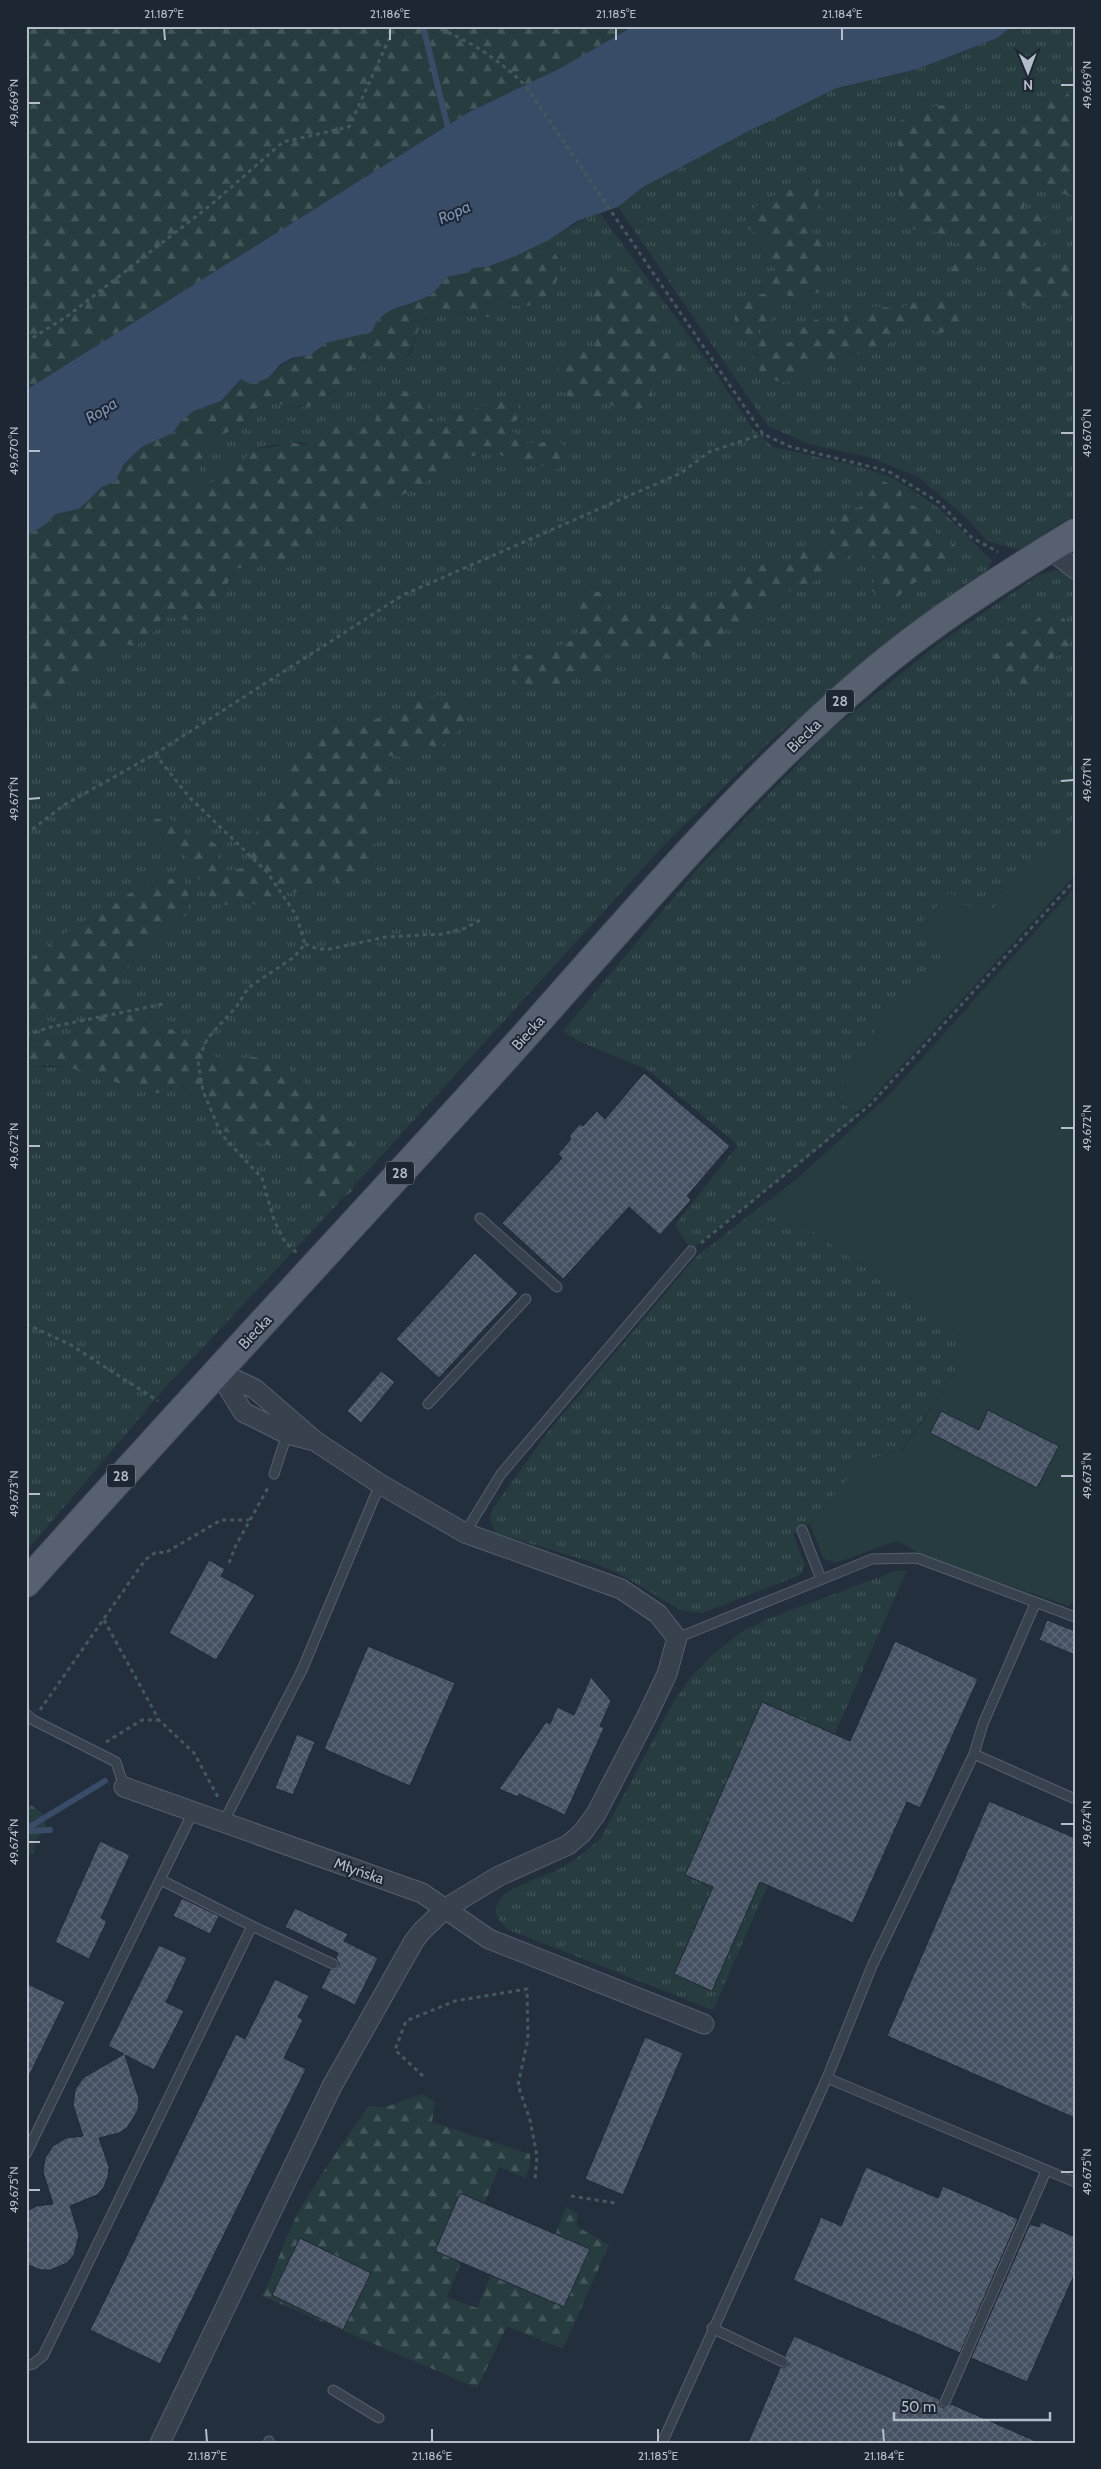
<svg xmlns="http://www.w3.org/2000/svg" width="1101" height="2469" font-family="Cabin,sans-serif">
	<style>
		.grass { fill: url(#grass-tufts); fill-rule: evenodd }
		.forest { fill: url(#forest-firs) }
		.green { fill: #263c3f }
		.water { fill: #394c67 }
		.lines { fill: none; stroke-linecap: round; stroke-linejoin: round }
		.stream { stroke: #394c67; stroke-width: 6 }
		.building { fill: url(#building-cross-hatch); stroke: #1f2835 }
		.service-casing { stroke: #565f6c; stroke-width: 11 }
		.minor-casing { stroke: #565f6c; stroke-width: 21 }
		.primary-casing { stroke: #414a57; stroke-width: 30 }
		.path { stroke: #44595c; stroke-width: 3; stroke-dasharray: 4 4; stroke-linecap: butt }
		.service { stroke: #38414e; stroke-width: 9 }
		.minor { stroke: #38414e; stroke-width: 19 }
		.primary { stroke: #56606e; stroke-width: 28 }
		.ticks { fill: none; stroke: #b4bcc9; stroke-width: 2 }
		.labels { text-anchor: middle; stroke-width: 4; stroke-linejoin: round; paint-order: stroke }
		.shield { fill: #1d2633; stroke: #878f9c; stroke-width: 1 }
		.shield-label { font-size: 14px; font-weight: bold; fill: #b4bcc9 }
		.street-label { font-size: 15px; fill: #b4bcc9; stroke: #1d2633 }
		.water-label { font-size: 16px; font-style: italic; fill: #7c92b1; stroke: #1d2633 }
		.neatline { fill: none; stroke: #b4bcc9; stroke-width: 2 }
		.ticks-label { font-size: 12px; text-anchor: middle; fill: #b4bcc9 }
	</style>
	<defs>
		<pattern id="grass-tufts" width="24" height="20" patternUnits="userSpaceOnUse" patternTransform="scale(1.25)"><rect width="24" height="20" fill="#263c3f"/><path d="M3 7l-1-3M5 7V3M7 7l1-3M15 17l-1-3M17 17v-4M19 17l1-3" fill="none" stroke="#435659"/></pattern>
		<pattern id="forest-firs" width="22" height="20" patternUnits="userSpaceOnUse" patternTransform="scale(1.25)"><rect width="22" height="20" fill="#263c3f"/><path d="M5 1l3.5 6h-7zM16 11l3.5 6h-7z" fill="#435659"/></pattern>
		<pattern id="building-cross-hatch" width="8" height="8" patternUnits="userSpaceOnUse" patternTransform="scale(1.25)"><rect width="8" height="8" fill="#455162"/><path d="M0 0l8 8M0 8l8-8" fill="none" stroke="#5d6877"/></pattern>
	</defs>
	<rect width="100%" height="100%" fill="#242f3e"/>
	<path class="grass" d="M1013 26H1075V514L1019 550 987 541 968 519 918 477 872 458 809 444 768 426 618 207 643 187 749 131 837 88 918 69 997 38Z
		M599 212 713 369 752 428 773 447 854 465 893 478 939 508 992 561 988 570 962 586 774 738 665 844 354 1186 358 1171 334 1121 314 1101 301 1078 252 1057 231 1060 215 1057 199 1041 145 1019 129 1002 119 984C135 952 157 933 187 915L96 917 66 933 26 962V729C43 724 55 710 57 693L83 671 106 659 121 644 136 646 157 629 162 615 189 620 226 588 235 570 259 560 273 568 316 539 330 526 354 535 385 505 470 457 490 451 517 461 560 469 554 441 526 444 510 429 502 397 485 406 462 412 452 424 440 426 427 416V403H391L378 410 374 424C360 429 351 426 337 420L323 426 322 442C312 446 306 443 296 442 292 442 266 446 261 447 250 450 248 457 241 464 230 476 212 483 199 492L192 489V480C206 465 199 453 207 442 214 433 226 434 235 429 249 422 249 405 271 403 283 402 299 409 310 406 320 402 326 394 336 391L347 374 373 353C389 364 408 368 415 343 416 338 415 333 418 328 421 324 427 318 431 314 453 298 476 335 501 301L521 306 550 248 530 249C554 238 574 222 599 212Z
		M1056 570 1075 576V648L1072 650 1075 663V820L984 919 920 924 945 953 891 1009 835 1096 858 1116 691 1250 675 1225 738 1145 648 1070 576 1040 563 1031 698 868 825 735 939 643 1039 575ZM1021 632 1063 652 1037 669 1009 643Z
		M66 1012 91 1015 77 1035 57 1039 26 1041V1018Z
		M33 1067H71L160 1093 180 1086 204 1100 223 1131 277 1148 300 1159 301 1180 334 1204 343 1198 165 1388 26 1552V1070Z
		M768 1201 954 1328 964 1342 960 1364 902 1450 863 1461 810 1524 793 1534 805 1565 800 1575 702 1613 682 1611 620 1574 591 1562 496 1533 490 1519 493 1508 548 1432 696 1257Z
		M907 1570 713 2010 507 1929C469 1894 540 1880 561 1868 576 1860 588 1850 601 1838L674 1701 692 1676 712 1655 741 1632 765 1620 893 1572Z"/>
	<path class="forest" d="M26 26H634L562 68 469 112 26 390Z
		M1075 90V195C1059 197 1048 183 1032 185L1025 194 1024 208 1041 214 1049 225 1040 256 1026 270C1020 271 1011 273 1006 272 1001 271 997 266 992 264 979 261 968 268 964 279L951 272 953 256 959 240 930 230H915L911 227 905 216 899 195 900 159 895 127C910 108 944 101 967 107L972 121 989 129 1010 128 1024 113 1039 104 1059 99Z
		M811 182 818 188 819 202 809 227 816 238 825 243 828 250 820 292 793 299 783 292 774 297 771 321 758 330 760 336C770 333 775 336 782 343L791 342 803 326 816 319 829 329 841 330 845 315C864 308 878 302 897 311L913 302 941 295C952 301 957 308 962 321L958 329 940 333 912 323 902 328 896 338 882 350 870 354 858 353 839 364C832 362 824 359 816 362 808 366 805 375 796 380 782 387 760 376 754 362 751 355 752 350 754 343 738 326 729 328 739 302L751 296 767 293 769 282 781 273 769 264 765 236H758L745 226C751 195 786 194 811 182Z
		M550 248C571 266 554 291 536 305L521 306 502 301 489 317C471 317 452 307 435 312 405 322 422 387 372 353L347 374 344 386 327 394 321 402 308 407 268 403 252 410 241 426 208 441 204 448 200 471 192 480V489L199 492 211 485 222 467 241 464C257 438 270 455 286 441L304 445 322 442 323 426 333 419C349 422 357 430 374 424L378 410 390 403 393 393 400 390 420 394 427 403V416L441 426 452 424 462 412 485 406 502 397 516 398 521 414 510 429 526 444 554 441 562 443 566 452 560 469 517 461 490 451 470 457 385 505 354 535 330 526 316 539 273 568 259 560 235 570C227 586 208 620 186 620 179 619 170 617 162 616L157 629 136 646 121 644 106 659 83 671 57 693C55 710 43 724 26 729V536L46 524 56 514 79 509 102 486 115 482 124 464 142 447 174 432 181 421 194 411 221 401 241 379 275 372C286 359 296 359 312 354 319 352 321 346 327 342 339 335 359 335 372 332 386 296 426 314 446 277L468 273 473 268 487 267 530 249Z
		M1075 256V307L1070 306 1064 299 1045 296C1037 308 1025 307 1013 302L1008 292 1011 284 1045 263 1066 261Z
		M628 270 641 272 645 277V288L657 294 664 313C653 323 652 328 658 341 680 343 689 349 681 371L659 376 652 384V398L646 407C626 411 616 413 603 396L568 398 557 375 560 360 574 350 596 345V309L591 289 613 272Z
		M877 477 901 491 902 502 914 506 933 519 937 536 958 547 952 567 914 583 894 600 877 597 870 588 875 579 880 562 867 549 848 556 837 572 785 593 750 623 734 622 723 625 722 638 715 650 673 659 647 660 637 649 612 647 603 658 608 666 605 675 570 671 564 675 566 685 559 692 549 694 540 685 534 691H520L512 669 518 656 538 654 576 639 578 623 569 599 584 591 601 592 609 610 636 616 739 588 754 568 767 563 789 561 799 552 815 549 825 543 840 513 851 507 860 508 867 479Z
		M1059 613 1071 627 1074 639C1063 652 1052 660 1037 669L1034 680 1016 693 1000 687 994 670V655L1042 615Z
		M440 695 450 698 463 706 465 712 464 726 438 749 420 741 400 757 393 755 383 758V766L396 786C391 794 379 800 376 805 369 819 375 838 376 853L353 871 351 883H336L332 869H324L320 885C301 898 299 889 281 894L274 905 262 907 248 902 228 905 211 903 207 884 199 879 196 872 188 864 184 848 172 849 148 832 155 819 169 818 182 827 187 839 204 836 221 848 218 857 223 869 230 870 248 867 259 821 258 811 281 802 285 795 286 769 298 748 310 737 340 725 390 717 426 697Z
		M157 878 184 880 190 900 187 915C158 932 134 953 119 984L129 1002 145 1018 199 1041 215 1057 231 1060 252 1057 279 1059 301 1078 314 1101 334 1121 357 1150 358 1171 352 1191 334 1204 312 1199 301 1180 300 1159 277 1148 223 1131 204 1100 181 1086C174 1088 165 1093 159 1093 118 1090 66 1053 26 1070V1041L57 1039 77 1035 91 1015 66 1012 26 1018V962L66 933 96 917 133 891Z
		M26 1802 42 1813 46 1826 41 1835 36 1839 34 1853 26 1856Z
		M421 2094 435 2102 432 2122 530 2154V2164L526 2178 499 2167 447 2297 477 2308 495 2264 537 2281 566 2207 578 2214 576 2226 609 2245 563 2349 507 2326 477 2388 262 2296C276 2270 283 2241 297 2215 318 2177 344 2141 369 2106L386 2107Z"/>
	<path class="green" d="M1075 820V875L868 1103 855 1113 835 1095 856 1057 891 1009 945 953 920 924 950 892 984 918Z
		M1075 887V1598L1069 1606 930 1559 897 1541 835 1563 823 1558 810 1524 863 1461 903 1450 960 1364 964 1342 954 1328 768 1201 798 1178 891 1093Z"/>
	<path class="water" d="M634 26H1013L997 38 918 69 837 88 749 131 643 187 618 207 577 221 549 240 516 256 487 267 473 268 468 273 446 277C424 315 386 295 372 332L326 343 311 355 292 358 281 364 268 378 256 383H247L241 379 221 401 194 411 181 421 173 433 142 447 124 464 115 482 102 487 79 509 56 514 46 524 26 536V390L469 112 559 69Z"/>
	<g class="lines">
		<path class="stream" d="M423 26 449 132
			M26 1829 105 1781
			M26 1831 50 1830"/>
	</g>
	<path class="building" d="M644 1073 730 1146 687 1196 691 1200 660 1235 629 1207 563 1279 502 1223 562 1158 558 1154 571 1139 569 1136 580 1124 583 1126 597 1111 605 1119Z
		M475 1253 518 1293 439 1378 396 1339Z
		M381 1371 395 1382 361 1423 347 1411Z
		M988 1410 1059 1446 1037 1488 930 1433 941 1411 979 1430Z
		M209 1560 225 1569 221 1576 255 1595 216 1660 169 1633Z
		M1047 1620 1075 1631V1655L1039 1640Z
		M895 1641 978 1679 920 1808 907 1802 853 1923 760 1882 712 1991 674 1974 713 1887 685 1875 762 1702 850 1741Z
		M368 1646 455 1683 410 1786 324 1749Z
		M591 1677 611 1701 600 1726 604 1728 565 1815 519 1794 518 1797 499 1789 546 1722 550 1724 557 1707 574 1715Z
		M297 1734 315 1742 293 1795 275 1788Z
		M989 1801 1075 1838V2118L887 2036Z
		M100 1841 130 1855 101 1918 107 1921 89 1959 55 1942Z
		M182 1898 219 1916 210 1934 173 1916Z
		M295 1908 348 1934 344 1941 378 1958 355 2005 321 1988 330 1970 338 1967 339 1963 336 1958 338 1953 285 1927Z
		M159 1945 187 1958 166 2002 184 2011 154 2070 125 2055 139 2099 138 2110 127 2128 119 2133 99 2138 109 2167 108 2177 104 2187 97 2195 70 2206 79 2235 74 2255 67 2263 50 2270H41L26 2264V2212L36 2206 53 2204 43 2172 45 2158 53 2146 66 2138 83 2136 73 2105 75 2090 83 2078 124 2054 108 2046Z
		M275 1979 309 1996 298 2017 303 2020 284 2058 306 2069 160 2364 90 2330 236 2034 245 2039Z
		M26 1983 65 2002 26 2082Z
		M645 2037 683 2053 623 2195 585 2179Z
		M866 2167 938 2198 943 2186 1018 2219 960 2353 793 2280 821 2217 841 2226Z
		M460 2193 590 2249 564 2307 435 2251Z
		M1041 2222 1075 2237V2273L1027 2382 971 2358 1030 2224 1039 2227Z
		M300 2238 371 2273 343 2330 272 2295Z
		M794 2336 939 2399 940 2405 943 2408 951 2404 1040 2443H748L780 2368 786 2367 789 2364 785 2356Z"/>
	<g class="lines">
		<g class="service-casing">
			<path id="service" d="M480 1218 557 1287
				M428 1404 526 1299
				M274 1474 287 1434
				M802 1530 821 1579
				M465 1533 501 1474 691 1251
				M677 1638 872 1559 917 1558 1075 1617
				M26 1714 33 1720 116 1762 124 1787
				M974 1754 1075 1799
				M223 1823 302 1670 380 1484
				M252 1926 333 1964
				M827 2078 1075 2182
				M26 2154 193 1812
				M712 2328 783 2362
				M26 2366 33 2364 43 2356 252 1926 161 1880
				M333 2390 379 2418
				M945 2402 1046 2171
				M268 2443 269 2441
				M662 2443 827 2078 872 1966 974 1754 983 1724 1035 1604"/>
		</g>
		<g class="minor-casing">
			<path id="minor" d="M1049 549 1075 569
				M218 1371 243 1412 287 1434 311 1440
				M124 1787 422 1893 489 1939 704 2024
				M160 2443 332 2086 414 1941 422 1931 446 1908 499 1876 568 1845 582 1833 596 1814 646 1718 667 1674 677 1638 658 1614 621 1589 465 1533 380 1484 315 1441 255 1389 218 1371"/>
		</g>
		<g class="primary-casing">
			<path id="primary" d="M26 1583C177 1414 332 1248 485 1080 609 944 726 798 866 678 930 623 1003 577 1075 533"/>
		</g>
		<path class="path" d="M433 26C472 42 494 56 525 85L763 434 791 447 888 471 940 503 971 537 998 552
			M26 342 69 315 212 204 283 142 349 127 395 26
			M155 754 190 798 267 872 296 915 305 944 294 957 248 988 237 1006 207 1039 198 1061 203 1091 221 1134 262 1178 274 1220 285 1242 297 1253
			M26 834 64 805 155 754 403 595 681 473 709 452 763 434
			M305 944 318 949H330L386 937 443 934 466 928 480 920
			M26 1035 51 1027 163 1004
			M701 1243 870 1105 1075 880
			M26 1324 71 1345 158 1401
			M229 1563 236 1545 269 1486
			M104 1620 159 1720 194 1753 219 1799
			M40 1710 145 1560 156 1552 165 1553 221 1520H249
			M106 1742 142 1720H159
			M423 2076 395 2050 406 2021 455 2001 527 1989 528 2039 518 2085 530 2120 537 2156 535 2181
			M571 2196 615 2203"/>
		<use href="#service" class="service"/>
		<use href="#minor" class="minor"/>
		<use href="#primary" class="primary"/>
	</g>
	<path class="ticks" d="M164 28 165 40M390 28V40M616 28V40M842 28V40M1061 85H1074M28 103H40M1061 433H1074M28 451H40M1061 781 1074 780M28 799 40 798M1061 1128H1074M28 1146H40M1061 1476H1074M28 1494H40M1061 1824H1074M28 1842H40M1061 2172H1074M28 2190H40M206 2429 207 2442M432 2429V2442M658 2429V2442M883 2429 884 2442"/>
	<g class="labels">
		<g class="shield">
			<rect x="826" y="689.5" width="28" height="23" rx="4"/>
			<rect x="386" y="1161.5" width="28" height="23" rx="4"/>
			<rect x="107" y="1464.5" width="28" height="23" rx="4"/>
		</g>
		<g class="shield-label">
			<text x="840" y="706">28</text>
			<text x="400" y="1178">28</text>
			<text x="121" y="1481">28</text>
		</g>
		<g class="street-label">
			<text transform="translate(804 736) rotate(-44)" y="5">Biecka</text>
			<text transform="translate(528 1033) rotate(-48)" y="5">Biecka</text>
			<text transform="translate(255 1332) rotate(-47)" y="5">Biecka</text>
			<text transform="translate(359 1871) rotate(19)" y="5">Młyńska</text>
		</g>
		<g class="water-label">
			<text transform="translate(454 212) rotate(-25)" y="6">Ropa</text>
			<text transform="translate(101 410) rotate(-32)" y="6">Ropa</text>
		</g>
	</g>
	<rect width="1101" height="2469" fill="none" stroke="#1d2633" stroke-width="55"/>
	<g transform="translate(1028 72) rotate(179)" stroke="#1d2633" stroke-width="4" paint-order="stroke">
	<path d="M0-4L9 19L0 12L-9 19Z" fill="#b4bcc9"/>
	<text y="-8" font-size="14" font-weight="bold" text-anchor="middle" fill="#b4bcc9">N</text>
	</g>
	<path d="M894 2412v8h156v-8" fill="none" stroke="#b4bcc9" stroke-width="2.5"/>
	<text x="901" y="2412" font-size="15" fill="#b4bcc9" stroke="#1d2633" stroke-width="4" paint-order="stroke">50 m</text>
	<rect x="28" y="28" width="1046" height="2414" class="neatline"/>
	<g class="ticks-label">
		<text x="164" y="18">21.187°E</text>
		<text x="390" y="18">21.186°E</text>
		<text x="616" y="18">21.185°E</text>
		<text x="842" y="18">21.184°E</text>
		<text transform="translate(1087 85) rotate(-90)" y="4">49.669°N</text>
		<text transform="translate(14 103) rotate(-90)" y="4">49.669°N</text>
		<text transform="translate(1087 433) rotate(-90)" y="4">49.670°N</text>
		<text transform="translate(14 451) rotate(-90)" y="4">49.670°N</text>
		<text transform="translate(1087 780) rotate(-90)" y="4">49.671°N</text>
		<text transform="translate(14 799) rotate(-90)" y="4">49.671°N</text>
		<text transform="translate(1087 1128) rotate(-90)" y="4">49.672°N</text>
		<text transform="translate(14 1146) rotate(-90)" y="4">49.672°N</text>
		<text transform="translate(1087 1476) rotate(-90)" y="4">49.673°N</text>
		<text transform="translate(14 1494) rotate(-90)" y="4">49.673°N</text>
		<text transform="translate(1087 1824) rotate(-90)" y="4">49.674°N</text>
		<text transform="translate(14 1842) rotate(-90)" y="4">49.674°N</text>
		<text transform="translate(1087 2172) rotate(-90)" y="4">49.675°N</text>
		<text transform="translate(14 2190) rotate(-90)" y="4">49.675°N</text>
		<text x="207" y="2460">21.187°E</text>
		<text x="432" y="2460">21.186°E</text>
		<text x="658" y="2460">21.185°E</text>
		<text x="884" y="2460">21.184°E</text>
	</g>
</svg>
